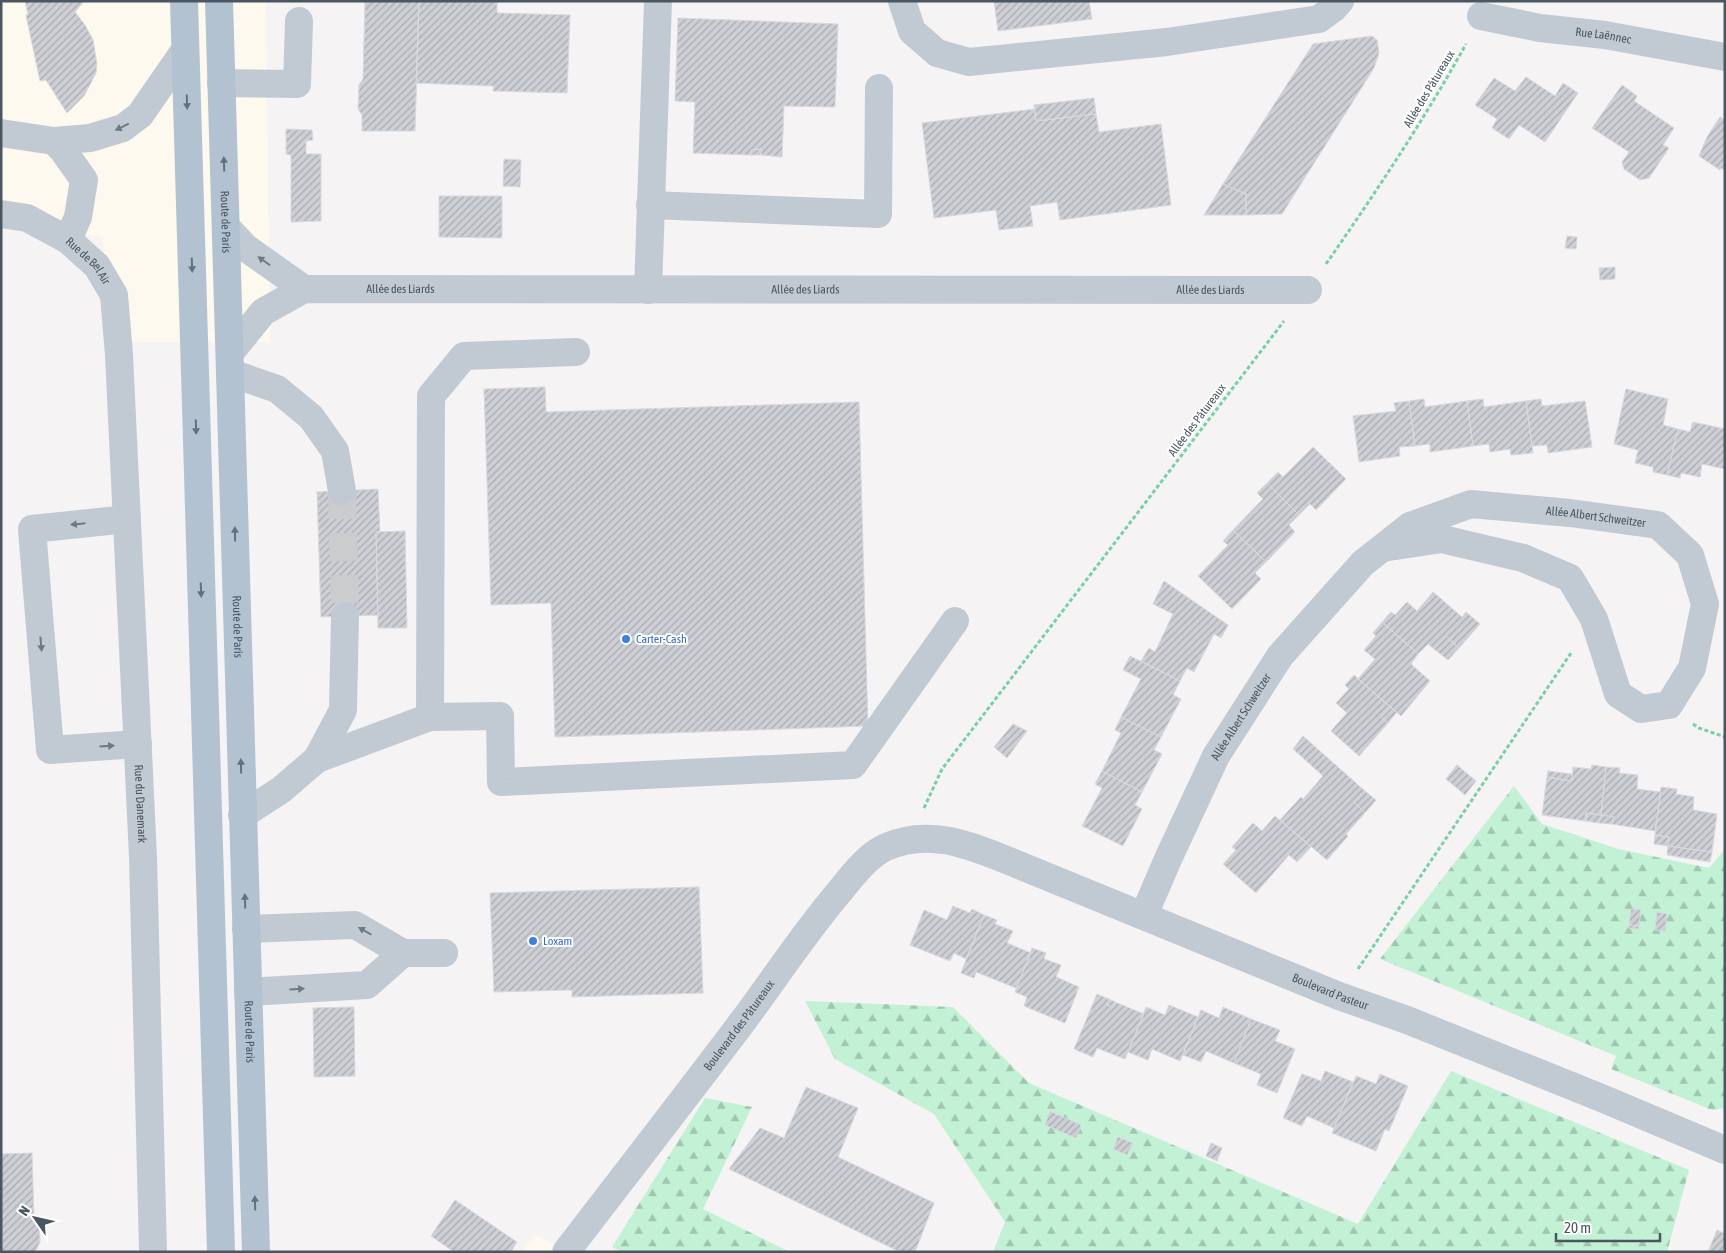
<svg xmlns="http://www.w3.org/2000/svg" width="1726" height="1253" font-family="'Asap Condensed',sans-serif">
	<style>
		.commercial { fill: #fdf9ef }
		.forest { fill: url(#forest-firs) }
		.building { fill: url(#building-hatch); stroke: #d7d9de }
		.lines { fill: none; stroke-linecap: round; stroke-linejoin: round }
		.minor-tunnel { stroke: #caccce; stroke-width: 28; stroke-dasharray: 28 14; stroke-linecap: butt }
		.path { stroke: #7ad0a6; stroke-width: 3; stroke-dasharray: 4 2.5; stroke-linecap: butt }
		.minor { stroke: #c1cad2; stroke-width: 28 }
		.major { stroke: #b3c2d1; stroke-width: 28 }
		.oneway { fill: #64717d }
		.oneway2 { fill: #6e7983 }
		.shop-dot { fill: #3f7fe0; stroke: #fff; stroke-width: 2 }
		.labels { text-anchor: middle; stroke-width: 4; stroke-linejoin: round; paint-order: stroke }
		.street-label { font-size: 12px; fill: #4a5661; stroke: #fff }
		.shop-label { font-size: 12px; fill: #366cbe; stroke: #fff; text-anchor: start }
	</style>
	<defs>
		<pattern id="forest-firs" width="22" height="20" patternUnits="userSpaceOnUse" patternTransform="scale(1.25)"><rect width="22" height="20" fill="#c3f1d5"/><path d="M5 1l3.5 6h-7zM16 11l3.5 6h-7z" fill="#a0c6b0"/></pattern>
		<pattern id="building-hatch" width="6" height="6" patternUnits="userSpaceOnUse" patternTransform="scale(1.25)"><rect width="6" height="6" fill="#cdcfd5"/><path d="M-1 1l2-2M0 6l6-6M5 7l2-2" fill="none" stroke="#a8abb0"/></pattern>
	</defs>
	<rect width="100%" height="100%" fill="#f5f3f3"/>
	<path class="commercial" d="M1 1H266L270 342H105L103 237 1 224Z
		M535 1235 571 1252H521Z"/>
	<path class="forest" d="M1514 786 1542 824 1618 849 1709 868 1725 849V1108L1712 1110 1611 1069 1616 1056 1380 959Z
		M805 1001 953 1007 1029 1083 1358 1224 1451 1071 1689 1170 1667 1252H993L1005 1222 934 1114 835 1059Z
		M705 1098 752 1107 703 1209 790 1252H622L612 1247Z"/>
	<path class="building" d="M25 1H84L75 12 85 25 93 40 97 64 96 73 84 96 67 113 46 80 40 81 26 15 28 14Z
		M365 1H419L415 131H362V115L358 109 359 85 363 79Z
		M419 1H497V13L570 15 567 93 493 91 494 86 416 83Z
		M994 1H1089L1092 19 998 31Z
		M678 18 838 24 835 107 784 106 782 157 761 155V149L751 150 750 155 693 153 695 102 675 101Z
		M1372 36 1377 40 1379 53 1374 68 1282 214 1246 215V194L1223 184 1313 44Z
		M1526 77 1555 96 1563 83 1578 93 1545 142 1519 125 1509 139 1492 128 1497 119 1475 105 1494 78 1515 91Z
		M1622 85 1637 96 1634 101 1674 128 1663 145 1669 148 1649 178 1640 180 1624 169 1622 162 1629 152 1592 128Z
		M1094 98 1096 114 1036 121 1034 105Z
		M1035 109 1036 121 1096 114 1099 132 1161 124 1171 205 1060 220 1057 202 1030 206 1033 226 999 230 996 210 934 218 922 123Z
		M1720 117 1725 120V171L1721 168 1720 170 1699 156 1707 137Z
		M286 129 312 130 313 140 306 141V154H321V221L291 222V155L286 154Z
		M761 149V155H750L751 150Z
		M504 159 521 160 520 187 503 186Z
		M1223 184 1246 194V215H1204Z
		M439 196H502V238L439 237Z
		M1567 236 1577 237 1576 249 1565 248Z
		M1615 267V279L1600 280 1599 268Z
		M545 387 546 412 859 402 868 726 555 737 551 603 491 605 484 389Z
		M1626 389 1668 399 1663 425 1678 429 1667 475 1653 472V467L1635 463 1638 450 1614 444Z
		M1424 399 1425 407 1467 401 1473 446 1430 452V444L1415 446 1409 401Z
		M1483 399 1484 407 1526 401 1533 453 1511 455 1510 449 1490 452 1489 444 1473 446 1467 401Z
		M1541 399 1542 406 1585 401 1592 447 1548 453 1547 445 1532 446 1526 401Z
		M1409 401 1415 446 1399 447 1400 456 1359 462 1353 416 1396 411 1394 403Z
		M1693 422 1725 429V469L1702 464 1700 477 1681 473 1680 478 1667 475 1678 429 1690 432Z
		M1313 447 1346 479 1316 510 1310 504 1299 515 1267 483 1278 472 1283 477Z
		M1267 483 1299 515 1289 525 1295 532 1266 562 1233 530 1263 499 1257 493Z
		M378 489 380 532H376L378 615 321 617 317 492Z
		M1233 530 1266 562 1255 573 1261 579 1232 609 1198 576 1228 545 1223 541Z
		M405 531 407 628H378L376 532Z
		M1164 581 1228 625 1221 638 1214 634 1194 672 1187 668 1180 681 1141 661 1149 648 1155 652 1173 614 1153 604Z
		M1433 592 1462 617 1466 612 1480 624 1459 648 1446 636 1434 649 1428 644 1418 654 1382 622 1391 612 1395 615 1407 602 1417 611Z
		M1382 622 1418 654 1411 664 1430 681 1401 716 1358 679 1375 659 1364 650 1376 636 1373 633Z
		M1446 636 1459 648 1448 660 1434 649Z
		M1130 656 1180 681 1173 695 1181 699 1161 737 1121 717 1141 679 1123 670Z
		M1354 675 1390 707 1381 717 1388 723 1359 756 1331 731 1347 713 1336 703 1349 689 1345 685Z
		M1390 707 1397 712 1388 723 1381 717Z
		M1121 717 1161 737 1154 750 1162 754 1142 792 1102 771 1121 733 1115 730Z
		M1013 724 1027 731 1007 758 994 747Z
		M1303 736 1365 791 1354 802 1365 813 1346 834 1348 836 1327 860 1280 820 1301 797 1303 799 1323 776 1293 749Z
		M1457 765 1476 781 1465 795 1446 779Z
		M1592 765 1606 767 1601 815 1586 813V821L1542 815 1547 777 1572 781 1573 767 1591 769Z
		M1606 767 1620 768 1619 773 1638 775 1637 789 1661 792 1655 831 1612 824 1614 817 1601 815Z
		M1102 771 1142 792 1135 805 1142 809 1123 846 1082 826 1102 788 1095 784Z
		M1548 771 1572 774V781L1547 777Z
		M1661 787 1677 789 1676 794 1694 797 1693 810 1717 814 1712 852 1668 846 1669 837 1655 835Z
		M1365 791 1376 800 1365 813 1354 802Z
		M1586 813 1601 815 1599 823 1586 821Z
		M1601 815 1614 817 1612 824 1599 823Z
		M1275 816 1311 847 1297 862 1289 855 1256 893 1223 864 1236 850 1232 847 1253 823 1262 831Z
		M1655 835 1669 837 1668 846 1654 844Z
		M1668 846 1712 852 1710 862 1667 855Z
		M699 887 703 993 572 997V990L494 992 490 893Z
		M953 906 970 913 972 909 984 915 966 959 954 953 950 961 910 945 924 910 947 920Z
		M1631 909 1641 910 1639 926 1629 925Z
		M1657 912 1667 914 1665 931 1655 930Z
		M984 915 997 920 995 924 1013 931 1007 943 1031 953 1016 988 976 972 974 978 961 973Z
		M1629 925 1639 926 1638 929 1629 928Z
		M1032 948 1046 953 1044 959 1061 965 1056 977 1079 987 1065 1023 1024 1006 1027 997 1015 992Z
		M1097 994 1109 999 1107 1005 1112 1007 1115 1002 1144 1014 1125 1059 1097 1048 1093 1057 1074 1049Z
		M1109 999 1115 1002 1112 1007 1107 1005Z
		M1169 1005 1198 1017 1180 1061 1152 1049 1148 1060 1128 1052 1146 1007 1165 1015Z
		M354 1007 355 1076 314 1077 313 1008Z
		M1223 1007 1251 1019 1234 1063 1206 1051 1201 1062 1183 1055 1201 1010 1219 1018Z
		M1251 1019 1280 1030 1275 1041 1295 1049 1277 1093 1257 1085 1261 1074 1234 1063Z
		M1325 1071 1353 1082 1334 1128 1307 1116 1302 1126 1283 1118 1302 1074 1321 1081Z
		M1380 1074 1408 1086 1389 1131 1385 1129 1376 1151 1332 1133 1356 1076 1376 1084Z
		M806 1087 858 1108 838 1157 934 1203 915 1252H900L729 1169 760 1128 784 1138Z
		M1050 1111 1081 1125 1076 1138 1045 1125Z
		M1118 1137 1133 1143 1127 1155 1113 1149Z
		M1211 1143 1222 1148 1217 1161 1206 1156Z
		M32 1153 34 1217 39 1221 40 1242 35 1252H1V1154Z
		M455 1200 517 1242 511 1252H454L431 1236Z
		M1717 1230 1725 1234V1252H1708Z"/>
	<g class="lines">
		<path class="minor-tunnel" d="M342 491 345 616"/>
		<path class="path" d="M1326 264C1376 192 1424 120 1466 44
			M1693 724 1699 728 1725 737
			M924 808 942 769 1284 321
			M1358 969 1571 653"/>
		<g class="minor">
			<path d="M902 1 912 31 937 53 969 62 1167 42 1319 19 1334 8 1340 1"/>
			<path id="s1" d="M1481 16 1540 28 1605 35 1725 57"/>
			<path d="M221 83 297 84 299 21"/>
			<path d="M1 133 54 141 90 138 123 128 140 115 185 50"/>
			<path d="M54 141 62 149 84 180 78 217 68 240"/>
			<path d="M650 205 878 214 879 88"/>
			<path id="s2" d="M1 214 27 218 68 240 97 266 114 295 119 355 143 857 153 1252"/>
			<path d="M226 227 246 248 304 289"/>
			<path d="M648 290 658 1"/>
			<path id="s3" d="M230 353 263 312 304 289 1308 290"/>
			<path d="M231 373 277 389 311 417 335 451 342 491"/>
			<path d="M127 519 32 529 50 750 138 744"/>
			<path d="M430 717 431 396 464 356 576 352"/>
			<path d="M317 759 430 717 500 716 501 782 853 765 955 621"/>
			<path d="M242 815 281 790 317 759 343 710 345 616"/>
			<path id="s4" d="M1144 915 1168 859 1216 756 1280 656 1363 563 1410 526 1471 504 1570 513 1658 525 1690 555 1705 604 1692 668 1669 705 1641 709 1618 694 1594 619 1570 578 1523 558 1442 539 1382 548"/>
			<path d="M246 929 355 925 403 953 367 985 248 992"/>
			<path d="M403 953H444"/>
			<path id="s5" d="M566 1252C625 1175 685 1098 743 1021 775 978 805 932 840 891 852 876 868 855 886 847 929 828 969 845 1009 861L1339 996 1407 1020 1599 1097 1725 1150"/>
		</g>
		<g class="major">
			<path d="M184 1 221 1252"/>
			<path id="s6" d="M219 1 256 1252"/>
		</g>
	</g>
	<defs><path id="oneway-solid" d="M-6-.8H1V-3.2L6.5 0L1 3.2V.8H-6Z" transform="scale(1.25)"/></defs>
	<g class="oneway">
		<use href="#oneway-solid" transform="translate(187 102) rotate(88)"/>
		<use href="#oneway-solid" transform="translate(224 164) rotate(-92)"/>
		<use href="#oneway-solid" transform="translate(192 265) rotate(88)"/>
		<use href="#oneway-solid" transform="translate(196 427) rotate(88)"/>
		<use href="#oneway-solid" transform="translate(235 534) rotate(-91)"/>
		<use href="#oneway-solid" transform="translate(201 590) rotate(88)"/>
		<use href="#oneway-solid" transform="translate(241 766) rotate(-91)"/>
		<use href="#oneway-solid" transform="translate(245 901) rotate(-92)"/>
		<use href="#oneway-solid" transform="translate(255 1203) rotate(-92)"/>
	</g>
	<g class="oneway2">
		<use href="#oneway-solid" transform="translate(122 127) rotate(154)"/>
		<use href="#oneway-solid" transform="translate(264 261) rotate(-145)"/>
		<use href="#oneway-solid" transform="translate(78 524) rotate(174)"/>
		<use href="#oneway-solid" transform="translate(41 644) rotate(85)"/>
		<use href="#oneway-solid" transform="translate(107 746) rotate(-4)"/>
		<use href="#oneway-solid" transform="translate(365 931) rotate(-150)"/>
		<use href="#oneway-solid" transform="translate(297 989) rotate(-3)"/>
	</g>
	<g class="shop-dot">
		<circle cx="626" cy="639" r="5"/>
		<circle cx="533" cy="941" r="5"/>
	</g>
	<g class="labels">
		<g class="street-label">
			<text dy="4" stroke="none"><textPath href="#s1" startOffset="124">Rue Laënnec</textPath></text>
			<text transform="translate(1429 89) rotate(-59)" y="4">Allée des Pâtureaux</text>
			<text dy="4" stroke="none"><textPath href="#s6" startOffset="221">Route de Paris</textPath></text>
			<text dy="4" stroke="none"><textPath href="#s2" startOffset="102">Rue de Bel Air</textPath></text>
			<text dy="4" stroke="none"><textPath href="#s3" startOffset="196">Allée des Liards</textPath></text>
			<text dy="4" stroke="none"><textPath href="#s3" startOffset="601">Allée des Liards</textPath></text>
			<text dy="4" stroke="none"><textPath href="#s3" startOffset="1006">Allée des Liards</textPath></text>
			<text transform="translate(1197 420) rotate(-53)" y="4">Allée des Pâtureaux</text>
			<text dy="4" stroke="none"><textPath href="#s4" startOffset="668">Allée Albert Schweitzer</textPath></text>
			<text dy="4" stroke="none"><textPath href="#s6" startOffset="626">Route de Paris</textPath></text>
			<text dy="4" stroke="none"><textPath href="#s4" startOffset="221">Allée Albert Schweitzer</textPath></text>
			<text dy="4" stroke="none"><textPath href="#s2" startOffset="655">Rue du Danemark</textPath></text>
			<text dy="4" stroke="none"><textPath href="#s5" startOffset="992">Boulevard Pasteur</textPath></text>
			<text dy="4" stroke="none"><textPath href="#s5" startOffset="285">Boulevard des Pâtureaux</textPath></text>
			<text dy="4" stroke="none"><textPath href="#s6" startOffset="1031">Route de Paris</textPath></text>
		</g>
		<g class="shop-label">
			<text x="636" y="643">Carter-Cash</text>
			<text x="543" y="945">Loxam</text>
		</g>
	</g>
	<rect width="1726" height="1253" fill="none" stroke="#4a5661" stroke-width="5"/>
	<g transform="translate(35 1218) rotate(304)" stroke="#ffffff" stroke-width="4" paint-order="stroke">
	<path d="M0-4L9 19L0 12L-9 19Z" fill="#4a5661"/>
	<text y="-8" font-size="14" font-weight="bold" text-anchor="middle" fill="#4a5661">N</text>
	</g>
	<path d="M1556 1233v8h104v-8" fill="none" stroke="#4a5661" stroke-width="2.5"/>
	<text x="1564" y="1233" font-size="15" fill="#4a5661" stroke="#ffffff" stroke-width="4" paint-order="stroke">20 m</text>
</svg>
